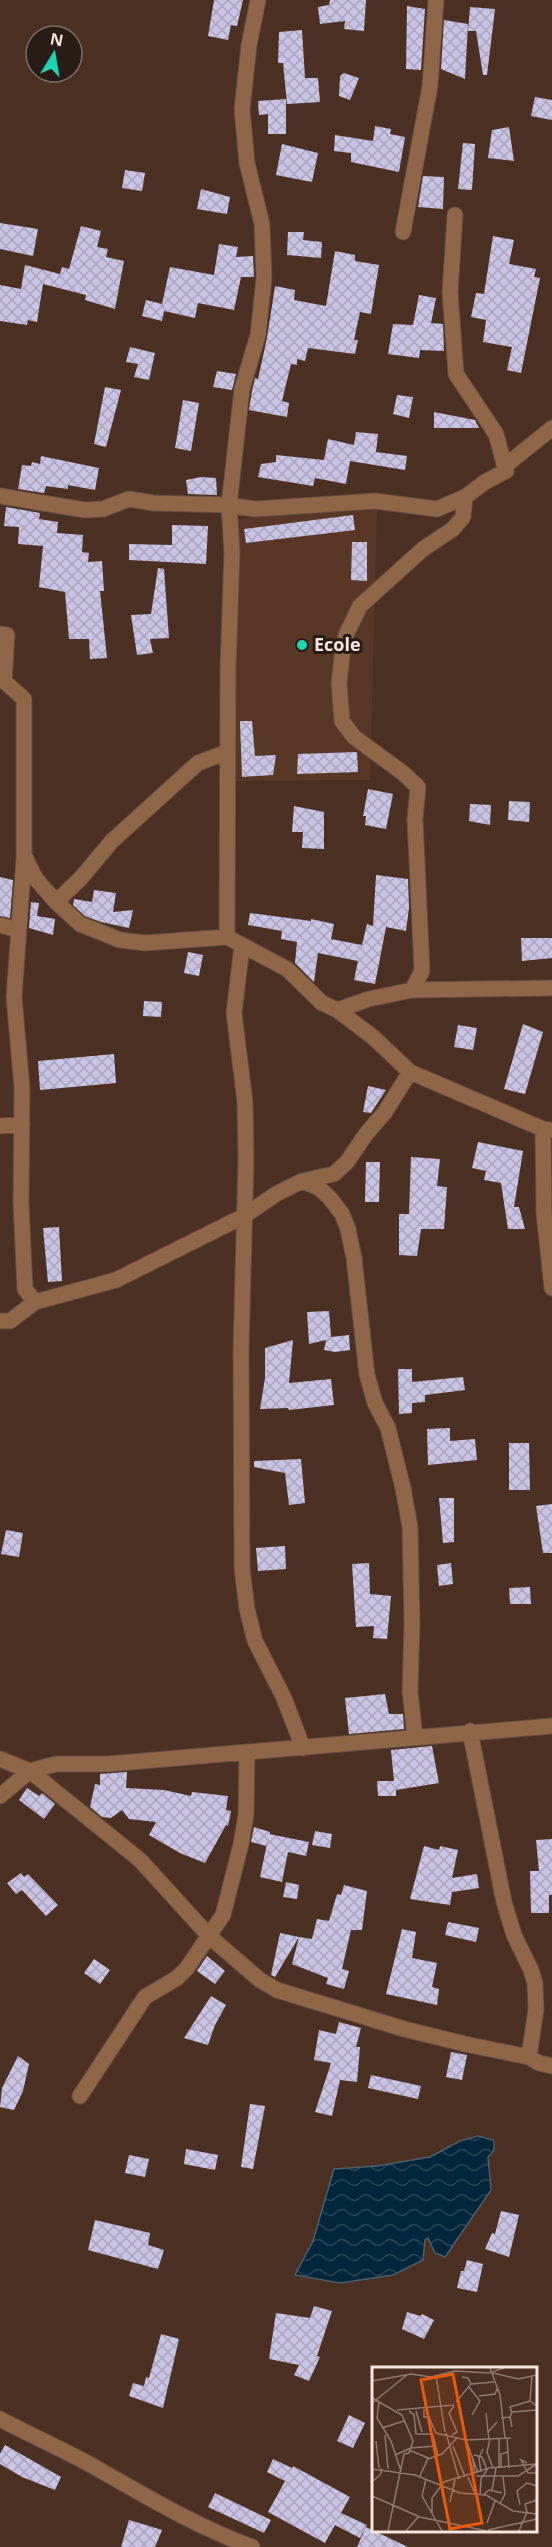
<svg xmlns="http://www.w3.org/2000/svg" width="552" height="2547" font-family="'Open Sans',sans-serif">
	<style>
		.built { fill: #593726 }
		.water { fill: url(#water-waves); stroke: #4c606c; stroke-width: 1.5 }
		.building { fill: url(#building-cross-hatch) }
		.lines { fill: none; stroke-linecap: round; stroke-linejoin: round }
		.minor-casing { stroke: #674d41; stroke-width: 17 }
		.minor { stroke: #906649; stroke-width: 15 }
		.poi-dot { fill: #1dd5b1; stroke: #281c16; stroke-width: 2 }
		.labels { text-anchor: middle; stroke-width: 6; stroke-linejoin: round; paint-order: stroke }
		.poi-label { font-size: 18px; font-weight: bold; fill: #f8e6de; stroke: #281c16; text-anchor: start }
		.inset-road { fill: none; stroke: #90796e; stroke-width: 1.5 }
		.view { fill: #e8590c; fill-opacity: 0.15; stroke: #e8590c; stroke-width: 3 }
		.inset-edge { fill: none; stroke: #f8e6de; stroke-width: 3 }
	</style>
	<defs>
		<pattern id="water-waves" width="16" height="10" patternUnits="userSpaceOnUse" patternTransform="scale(1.5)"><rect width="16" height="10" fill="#02263b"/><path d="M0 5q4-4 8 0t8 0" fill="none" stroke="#284657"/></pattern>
		<pattern id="building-cross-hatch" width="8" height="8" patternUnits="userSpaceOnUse" patternTransform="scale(1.5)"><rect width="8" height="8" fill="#c9c3e4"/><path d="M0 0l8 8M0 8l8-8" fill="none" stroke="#a9a4bc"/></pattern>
	</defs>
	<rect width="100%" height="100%" fill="#4b3023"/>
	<path class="built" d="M377 508 370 780 234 781 236 519Z"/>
	<path class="water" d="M478 2136 493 2140C496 2148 494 2151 488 2157L491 2190 445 2257 435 2253 428 2238 425 2240 423 2260 393 2275 340 2283 295 2275 313 2241 334 2169 377 2166 430 2157 460 2141Z"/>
	<path class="building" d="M214 0H243L237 26 231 25 228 40 208 36Z
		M330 0H366L364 31 344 29 345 21 320 24 318 7 329 5Z
		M407 6 425 9 421 70 406 69Z
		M470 7 495 9 487 75H483L476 31H468Z
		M444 20 468 24 465 79 441 69Z
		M302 30 305 78H318L320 102 287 104 283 63H278L279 32Z
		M344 73 359 78 350 100 339 96 340 76Z
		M535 97 552 100V120L531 116Z
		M286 99V134H268V114L259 115 258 101Z
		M375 126 391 129 390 134 405 137 399 172 351 162V153L334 151 335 135 373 141Z
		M509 127 514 161 488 158 492 130Z
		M463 143 475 144 472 190 458 189Z
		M282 144 318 153 312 182 276 175Z
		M125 170 145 173 142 191 122 188Z
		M423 176 444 177 443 209 418 207Z
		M201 189 230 197 227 214 197 209Z
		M0 223 38 229 33 256 0 249Z
		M81 226 101 231 97 247 108 249 106 257 124 261 115 309 85 300 86 295 43 284 37 322 28 320 27 325 0 321V285L21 289 25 265 60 274 62 267 69 269Z
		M288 232H304L303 240 322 242 321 258 287 255Z
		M493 236 514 240 509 264 536 269 534 277 540 278 521 373 507 370 512 347 483 342 486 320 471 317 476 293 484 294Z
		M219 244 238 247 236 257 253 256 254 277H241L234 310 198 303 195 318 164 311 162 321 142 316 146 300 162 304 170 267 214 275Z
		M335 251 355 255V261L379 265 371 314 360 312 354 340H358L355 354 308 348 305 361 297 359V365L291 364 282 401 289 403 287 417 249 410 252 391 255 378 258 379 267 338 275 286 295 290 294 300 326 306Z
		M419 295 436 298 431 323 443 324 444 351 420 350 419 358 388 354 393 324 413 325Z
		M130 347 155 353 149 380 134 377 138 364 126 362Z
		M217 371 236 374 232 390 213 387Z
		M105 387 121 390 106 447 94 444Z
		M397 395 413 397 409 418 393 414Z
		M183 400 199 403 191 451 175 448Z
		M434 412 475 420 479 428H434Z
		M356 432 378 434 376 452 407 456 405 470 350 461 346 484 315 478 313 486 258 477 261 464 276 462V455L324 460 328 439 354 445Z
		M41 456 99 468 95 490 68 485V489L46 486 44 493 18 489 22 465 31 466 32 462 40 464Z
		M201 477 216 478 217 495 188 494 186 480Z
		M6 507 40 513 39 519 58 522 57 533 83 535 82 552 89 553 88 562 102 561 104 591H100L107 658 90 659 89 639H69L65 592 39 587 43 546 18 544 19 527 4 526Z
		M353 515 355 530 246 543 244 529Z
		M172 525 208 526 206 564 129 560V544L172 545Z
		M352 542H367V581L351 580Z
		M158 568 164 569 169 638 150 639 153 653 137 655 131 615 151 614Z
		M240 721H252L255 756 276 755 273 775 242 777Z
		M357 752 358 772 297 774 298 754Z
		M368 789 393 794 386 829 365 825 366 816H363Z
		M509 801 530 802 529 822 508 820Z
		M470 804 491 805 490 825 469 821Z
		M294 806 324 812V849L302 848 303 832H292Z
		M376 875 408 879 409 908 406 931 386 927 375 984 354 980 358 961 318 953 314 982 295 963 297 942 281 939 282 931 248 925 250 913 311 921V919L334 924 331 939 362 945 367 924 373 926Z
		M0 877 13 880 10 918 0 916Z
		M94 890 116 893 113 912 133 910 129 928 101 922 85 916 73 905 74 899 92 902Z
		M31 902 39 903 37 916 55 919 53 935 29 928Z
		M521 938H552V958L522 961Z
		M188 952 203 955 199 976 184 973Z
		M144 1001 162 1002 161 1017 143 1016Z
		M523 1024 543 1032 525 1094 504 1089Z
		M458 1025 477 1028 473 1050 454 1047Z
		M114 1054 116 1083 40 1090 38 1061Z
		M368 1086 386 1090 371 1113 363 1112Z
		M478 1142 523 1151 514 1207H519L525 1229H508L501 1183 484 1180 486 1171 472 1168Z
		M411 1157 440 1159 437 1186 447 1187 444 1229H421L417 1256 399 1255V1214H409Z
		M366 1162H380L379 1202H365Z
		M59 1227 62 1281 48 1282 43 1228Z
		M329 1311 331 1337 349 1335 350 1350 335 1352 324 1350 326 1340 309 1344 307 1312Z
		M293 1340 289 1383 331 1379 334 1405 289 1410 288 1408 260 1409 265 1378V1348Z
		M398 1369H412V1382L463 1377 465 1390 425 1395V1402L412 1403V1413L399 1414Z
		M450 1428V1441L475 1439 477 1460 428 1465 427 1429Z
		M509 1443H529L530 1490H509Z
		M301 1459 305 1503 289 1505 285 1473 254 1467V1461Z
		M439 1498H454V1542L443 1543Z
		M552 1504V1553H543L536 1506Z
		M6 1530 23 1533 19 1557 1 1554Z
		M285 1546 286 1569 258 1571 256 1548Z
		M369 1563 370 1594 391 1596 387 1639 373 1638 374 1626 356 1627 352 1564Z
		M451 1563 453 1584 439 1586 437 1565Z
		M530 1587 531 1604H510L509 1588Z
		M385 1694 389 1714H403L404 1729 349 1734 345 1698Z
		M432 1746 439 1783 396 1790V1796H378L377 1781H394L391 1750Z
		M127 1772 126 1788 164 1790 191 1796 192 1792 228 1796 226 1810 231 1811 228 1826 226 1825 205 1863 180 1853 149 1835 156 1822 129 1819 122 1810 111 1818 102 1817 90 1807 95 1784 100 1785V1774Z
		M27 1788 39 1796 42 1793 55 1804 44 1819 19 1800Z
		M254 1827 270 1832 266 1846 251 1842Z
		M315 1831 332 1834 330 1848 312 1845Z
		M269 1834 309 1842 306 1856 288 1852 282 1882 260 1877Z
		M552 1839V1895H549V1913H531L530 1871H539L536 1840Z
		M424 1846 439 1850 440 1846 458 1850 452 1878 477 1874 479 1888 452 1892 450 1905 410 1899Z
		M21 1873 24 1877 28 1874 58 1905 46 1916 22 1890 16 1894 7 1883Z
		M286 1882 299 1885 297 1899 283 1897Z
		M344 1885 367 1891 362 1930H351L342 1969 349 1971 344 1989 326 1984 328 1978 292 1964 299 1937 312 1939 317 1919 329 1921 337 1894 341 1895Z
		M448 1922 479 1928 476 1942 445 1935Z
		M402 1929 416 1932 412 1958 437 1963 432 1987 439 1989 437 2005 386 1994Z
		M280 1933 299 1937 275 1977 271 1975Z
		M207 1956 225 1971 215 1984 197 1971Z
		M94 1959 110 1970 100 1984 84 1973Z
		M211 1996 226 2005 215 2025 208 2045 184 2038Z
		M339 2022 361 2028 356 2047H360L357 2082 340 2080 332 2116 315 2112 331 2063 314 2060 319 2030 336 2034Z
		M451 2052 467 2055 462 2080 446 2077Z
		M18 2056 29 2064 23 2091 14 2110 0 2107 2 2088Z
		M371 2075 421 2086 418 2099 368 2088Z
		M250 2104 265 2106 253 2169 241 2167Z
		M186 2149 218 2155 215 2170 184 2164Z
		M129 2155 149 2159 145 2177 125 2173Z
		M501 2211 519 2215 509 2257 485 2249 492 2233 495 2234Z
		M95 2220 150 2233 148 2245 164 2250 158 2269 88 2250Z
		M467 2260 483 2264 477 2292 457 2288 461 2271H464Z
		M314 2306 332 2311 317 2356 320 2357 309 2381 294 2375 299 2365 269 2359 276 2313 310 2318Z
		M407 2312 420 2316 422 2314 434 2320 424 2339 402 2329Z
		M161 2334 179 2339 163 2408 129 2396 133 2383 144 2386 146 2377 149 2378Z
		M349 2415 365 2423 353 2448 337 2441Z
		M5 2445 61 2477 55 2490 22 2477 0 2464V2454Z
		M273 2459 292 2468 293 2466 350 2497 341 2513 367 2525 360 2538 335 2525 325 2543 268 2512 285 2481 267 2472Z
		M215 2493 271 2520 264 2533 208 2507Z
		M129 2520 162 2530 155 2547H121Z
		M366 2527 408 2547H357Z"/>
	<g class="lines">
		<g class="minor-casing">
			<path id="minor" d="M455 215 450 292 456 374 496 434 506 471 485 482 465 497
				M403 232 430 86 436 0
				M505 466 552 428
				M0 496 85 510 103 509 129 499 153 503 229 505 255 509 375 501 437 509 465 497 463 517 453 529 423 549 360 606 346 635 342 657 339 683 342 721 354 737 403 773 418 787 415 819 422 971 412 990 369 999 337 1010
				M0 634 7 635 4 681 24 699V855L36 879 56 902 80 924 120 940 145 943 227 937 287 969 322 1003 337 1010 373 1037 410 1072 543 1129 552 1130
				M24 858 14 997 22 1088 21 1203 25 1289 35 1302
				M56 902 81 878 112 841 198 763 227 752
				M0 925 18 930
				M227 937 228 668 232 552 229 505 242 389 258 335 264 278 262 224 247 163 242 110 249 45 258 0
				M242 946 234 1013 245 1102 246 1160 241 1349 242 1568 247 1609 255 1641 284 1698 303 1748
				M412 990 552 988
				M0 1126 22 1124
				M543 1129 544 1213 552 1288
				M302 1181 319 1188 330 1198 342 1214 348 1229 354 1258 367 1375 375 1403 388 1428 403 1488 410 1527 412 1625 410 1691 415 1737
				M0 1321H10L35 1302 116 1280 244 1216 276 1194 302 1181 334 1174 347 1162 366 1134 385 1112 410 1072
				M470 1731 504 1902 514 1935 531 1970 535 1983 536 2009 529 2057
				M0 1759 30 1771 140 1860 210 1937 260 1980 277 1990 404 2029 465 2044 529 2057 539 2063 552 2066
				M0 1796 30 1771 56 1764H108L552 1726
				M80 2096 145 1997 177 1978 187 1968 223 1915 241 1844 246 1815 247 1752
				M0 2419C30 2435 62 2449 91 2465 144 2495 195 2526 252 2547"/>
		</g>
		<use href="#minor" class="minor"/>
	</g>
	<circle class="poi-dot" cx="302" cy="645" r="6"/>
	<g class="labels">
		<g class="poi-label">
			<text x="314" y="651">Ecole</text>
		</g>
	</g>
	<g transform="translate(372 2367)">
		<rect width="165" height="165" fill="#4b3023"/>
		<path class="inset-road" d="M118 1 128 28 133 71M121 6 146 12 165 8M64 9 73 65M160 9 158 34 165 39M0 14 39 7 59 10 83 4 117 6 132 1M99 17 122 15M97 20 108 34 100 48M107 29 123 27 125 22M0 31 30 48 41 74 37 86 32 87 16 164M7 35 5 51 19 74 29 104M84 35 99 17 96 11 90 10M0 36 35 8M52 42V50H57L64 66 94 73 139 71M25 43 82 38M37 44 42 48 44 67H61M44 44 50 65M114 46 116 65M140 46 138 40 158 34M138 50 140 45 165 43M129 51 138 50 140 60M10 61 32 54M74 66 87 112M13 68 16 102M61 68 66 89M80 68 85 65 77 46 82 39M135 71 137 101M117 72 116 65 125 55M118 72 115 85 121 101M94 73 106 106M4 74 7 101M81 79 93 110M37 83 56 91 48 109M23 88 39 81 63 79M102 88 110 90 115 103 109 112 108 128M100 89 103 107M56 92 70 87 85 71M155 96 149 93 156 106H165M127 101V71M129 101V87L136 85M0 102 43 108 88 126 114 128 141 144 165 147M109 105 107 91 111 82M104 109H146L165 97M96 110 103 127M54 112 50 129 70 164M0 115 9 107V101M120 123 124 101M111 128 117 123 130 126M0 129 48 150 115 164M78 135 83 113M128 137 133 127 131 110M148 138 145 124 155 116 165 119M60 146V131L72 115 117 101 165 97M115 156 123 134M116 163 165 152M34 164 47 149M147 164 155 145 153 137 165 133"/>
		<path class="view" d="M81 7 110 156 78 162 49 13Z"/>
		<rect width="165" height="165" class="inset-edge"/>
	</g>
	<g transform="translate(54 54) rotate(11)"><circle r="28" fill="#281c16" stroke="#7b6d66" stroke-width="1.5"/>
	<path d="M0-4.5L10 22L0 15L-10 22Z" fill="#1dd5b1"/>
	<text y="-9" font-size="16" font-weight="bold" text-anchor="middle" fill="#f8e6de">N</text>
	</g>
</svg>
